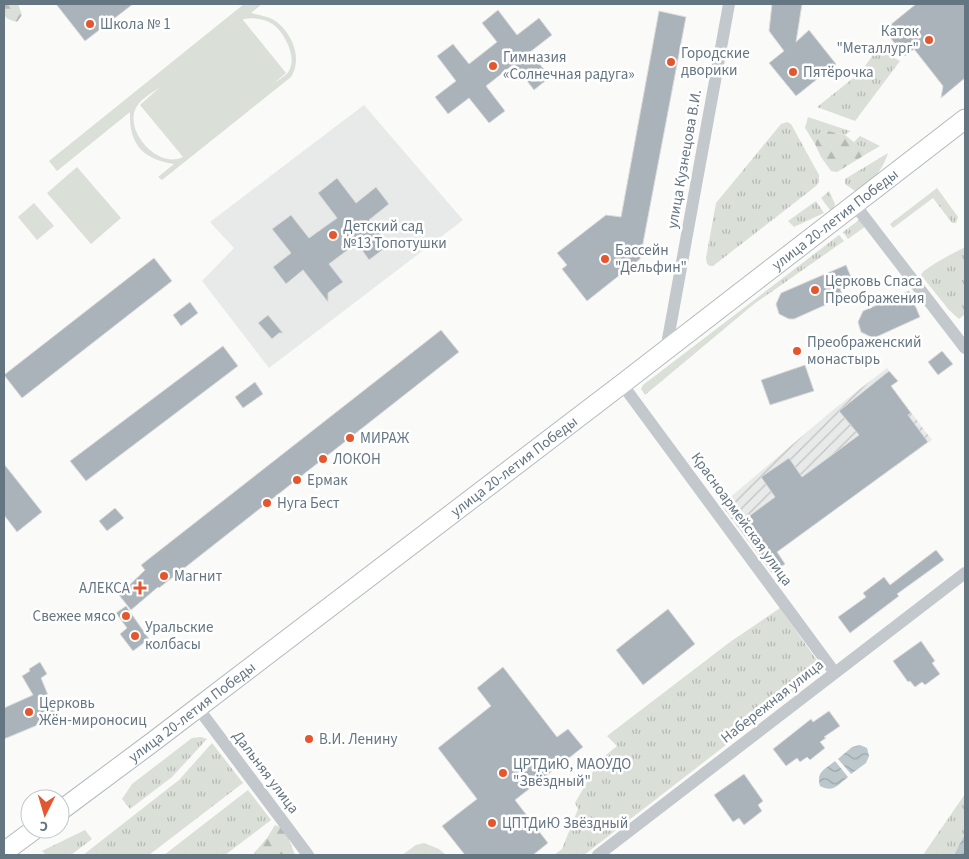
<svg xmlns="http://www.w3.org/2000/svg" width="969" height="859" font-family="'Source Sans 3',sans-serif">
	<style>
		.built { fill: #e8e9e9 }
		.industrial { fill: url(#industrial-furrows) }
		.grass { fill: url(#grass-tufts) }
		.forest { fill: url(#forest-firs) }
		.garden { fill: #dadfd7; fill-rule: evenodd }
		.water { fill: url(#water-waves) }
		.building { fill: #aab3b9; stroke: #dcdcda }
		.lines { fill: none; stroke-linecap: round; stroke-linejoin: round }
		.secondary-casing { stroke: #b3babf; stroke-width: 21 }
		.street { stroke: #c3c8cc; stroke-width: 12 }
		.secondary { stroke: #fff; stroke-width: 19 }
		.poi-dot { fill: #e4572e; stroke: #fff; stroke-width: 2 }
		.labels { text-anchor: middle; stroke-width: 5; stroke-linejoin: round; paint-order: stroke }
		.poi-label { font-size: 15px; fill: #657683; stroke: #fff; text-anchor: start }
		.street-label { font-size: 15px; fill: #657683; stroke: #fff }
	</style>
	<defs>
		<pattern id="industrial-furrows" width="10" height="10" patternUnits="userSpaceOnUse" patternTransform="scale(1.25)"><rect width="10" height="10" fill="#e8e9e9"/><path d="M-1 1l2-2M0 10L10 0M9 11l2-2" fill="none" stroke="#c0c1c2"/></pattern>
		<pattern id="grass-tufts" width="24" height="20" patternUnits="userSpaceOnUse" patternTransform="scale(1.25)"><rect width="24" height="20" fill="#dadfd7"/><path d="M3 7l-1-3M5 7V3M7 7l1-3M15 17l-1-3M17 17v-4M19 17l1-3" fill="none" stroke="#b4b9b4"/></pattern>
		<pattern id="forest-firs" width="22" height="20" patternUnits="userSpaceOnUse" patternTransform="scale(1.25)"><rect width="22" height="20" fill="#dadfd7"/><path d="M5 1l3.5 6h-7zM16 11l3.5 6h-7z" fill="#b4b9b4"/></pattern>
		<pattern id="water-waves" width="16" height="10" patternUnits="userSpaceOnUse" patternTransform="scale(1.25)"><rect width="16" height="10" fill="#bbc7cb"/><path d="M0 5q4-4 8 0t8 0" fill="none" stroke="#9ca6aa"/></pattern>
	</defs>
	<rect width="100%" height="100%" fill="#fafaf8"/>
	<path class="built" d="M364 105 463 220 269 368 202 281 234 248 210 222Z"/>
	<path class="industrial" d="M887 368 898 381 891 386 932 440 777 551 785 564 772 573 721 505 834 409Z"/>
	<path class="grass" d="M877 49 900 61 855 121 817 107 861 72Z
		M808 117 850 131 845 135 828 131 819 134 815 144 805 128Z
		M787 122 791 124 819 175V182L816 186 713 266H710L707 264 706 258 716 203 781 124Z
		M860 136 880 146 868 153 854 142Z
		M888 153C884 167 870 188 855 191L845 184V179Z
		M937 188 958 217 956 223H952L933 198 893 228 890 224Z
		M829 191 835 204 834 208 830 210 821 198Z
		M816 201 824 213 794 227 788 221Z
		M859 220 866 226 848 239 843 232Z
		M839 235 844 241 754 304 645 395 641 389 643 385Z
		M965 247V314L959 319 949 310 921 275C925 267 956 252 965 247Z
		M780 608 818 662 815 676 584 855H554L562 849 578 809 575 803 599 761 617 746 607 736 730 642Z
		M201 737 207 739 172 777 130 809 122 799 132 784 192 738Z
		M212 743 243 783 149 855H83L179 780Z
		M248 790 271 820 225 855H164Z
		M965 794V834L954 855H923Z
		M85 830 92 839 71 855H46L42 851Z
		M424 843 439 849 446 855H402L416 845Z"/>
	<path class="forest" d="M4 4H18L22 15 17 22C4 18 4 18 4 4Z
		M828 131 845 135 868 153 837 172 831 171 821 157 815 144 819 134Z
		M275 825 285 829 295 855H256L254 853 267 838Z"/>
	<path class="garden" d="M244 4H262L251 13C259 15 267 16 274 20 292 32 303 58 291 77L162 180 158 177 174 164C142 159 129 144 130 112L57 171 49 161ZM244 19C254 17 266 19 274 25 285 34 297 57 289 71 285 77 276 81 271 86L286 73 243 20ZM161 86 140 105 183 157C158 170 122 129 137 106 142 98 154 92 161 86Z
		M77 167 121 218 91 244 47 193Z
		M34 203 54 226 37 240 18 217Z"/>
	<path class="water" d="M860 745 867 748 869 756 866 763 851 774 838 759 852 747Z
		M835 761 848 777C838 785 833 793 820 786 816 772 824 770 835 761Z
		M965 834V855H954Z"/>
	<path class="building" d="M56 4H133L85 41Z
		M772 4H802L796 42 809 30 836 64 796 96 769 63 784 51 769 31Z
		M916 4H965V78L941 98 943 86 914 49 905 56 884 30Z
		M498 10 517 35 539 18 552 35 530 52 550 77 534 90 514 64 486 86 505 111 489 123 469 98 448 114 435 97 456 81 437 56 453 44 469 64 497 42 482 23Z
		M659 11 686 17 640 259 587 301 562 269 567 265 557 253 606 215 621 217Z
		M337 178 356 203 376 187 389 204 369 220 389 245 369 260 357 243 329 264 343 282 328 293V302L303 270 286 284 273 267 291 253 272 229 291 215 309 238 337 218 318 193Z
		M154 258 172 281 22 398 4 375Z
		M846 265 853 282 840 288 843 297 794 319H789L779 314 776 304 781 293Z
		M909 291 920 317 876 337H871L861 332 858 322 863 311Z
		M190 302 198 313 181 326 173 315Z
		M268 315 283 333H279L272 339 258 323Z
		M441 330 459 352 159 588 158 587 131 610 119 595 145 570 141 565Z
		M223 346 238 366 86 481 70 461Z
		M942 351 953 364 938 375 928 362Z
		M805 365 814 391 770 405 761 380Z
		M889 371 898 381 891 386 911 413 908 415 928 442 777 552 785 564 772 573 737 525 775 497 761 477 789 458 802 477 859 435 839 411Z
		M255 382 263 394 243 408 235 397Z
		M4 464 42 512 17 532 4 515Z
		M115 508 124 518 107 531 99 521Z
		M936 550 944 560 897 594 899 596 850 633 838 617 866 597 863 593 884 577 890 585Z
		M126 606 149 639 133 651 120 634 127 628 116 613Z
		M668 609 695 644 643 685 616 650Z
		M921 641 935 661 932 663 940 674 925 685 922 682 915 687 910 681 908 682 893 661Z
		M40 662 47 674 41 678 57 717 4 739V708L33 695 22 676 30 671 29 669Z
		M503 667 557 737 568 729 583 747 515 800 548 843 533 855H465L442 826 477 799 438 748 491 706 477 688Z
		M829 711 840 726 824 737 826 738 820 742 825 748 810 760 807 757 800 762 797 758 786 766 773 749 811 719 813 722Z
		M744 774 763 801 758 805 762 811 744 825 739 818 733 822 714 795Z"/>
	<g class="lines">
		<g class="secondary-casing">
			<g id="secondary">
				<path id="s1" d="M60 811 154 741 622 384 965 119"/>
				<path d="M4 852 35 829"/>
			</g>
		</g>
		<path class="street" d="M855 205 965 348
			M666 350 729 4
			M622 384 835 673
			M198 708 308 855
			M598 855 965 573"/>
		<use href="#secondary" class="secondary"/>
	</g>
	<g class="poi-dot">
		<circle cx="90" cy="24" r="5"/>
		<circle cx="929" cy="40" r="5"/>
		<circle cx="671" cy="62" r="5"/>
		<circle cx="493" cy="66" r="5"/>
		<circle cx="793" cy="72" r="5"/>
		<circle cx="333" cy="235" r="5"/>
		<circle cx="605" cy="259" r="5"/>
		<circle cx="815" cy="290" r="5"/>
		<circle cx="797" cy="351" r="5"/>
		<circle cx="350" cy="438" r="5"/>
		<circle cx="323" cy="459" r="5"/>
		<circle cx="297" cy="480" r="5"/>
		<circle cx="267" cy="503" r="5"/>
		<circle cx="164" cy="576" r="5"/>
		<path d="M137.5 580.5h5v5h5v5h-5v5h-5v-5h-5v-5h5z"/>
		<circle cx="126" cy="616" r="5"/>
		<circle cx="135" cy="636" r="5"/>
		<circle cx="29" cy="712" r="5"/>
		<circle cx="309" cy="739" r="5"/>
		<circle cx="503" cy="773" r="5"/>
		<circle cx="492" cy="823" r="5"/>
	</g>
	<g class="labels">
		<g class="poi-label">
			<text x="100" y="29">Школа № 1</text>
			<text x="919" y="36" text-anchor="end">Каток<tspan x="919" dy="17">"Металлург"</tspan></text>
			<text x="681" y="58">Городские<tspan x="681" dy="17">дворики</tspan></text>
			<text x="503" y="62">Гимназия<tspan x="503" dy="17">«Солнечная радуга»</tspan></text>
			<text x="803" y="77">Пятёрочка</text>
			<text x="343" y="231">Детский сад<tspan x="343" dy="17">№13 Топотушки</tspan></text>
			<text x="615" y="255">Бассейн<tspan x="615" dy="17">"Дельфин"</tspan></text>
			<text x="825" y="286">Церковь Спаса<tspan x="825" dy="17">Преображения</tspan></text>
			<text x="807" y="347">Преображенский<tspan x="807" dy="17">монастырь</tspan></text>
			<text x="360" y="443">МИРАЖ</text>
			<text x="333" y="464">ЛОКОН</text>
			<text x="307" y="485">Ермак</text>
			<text x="277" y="508">Нуга Бест</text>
			<text x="174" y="581">Магнит</text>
			<text x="130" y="593" text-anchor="end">АЛЕКСА</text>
			<text x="116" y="621" text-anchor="end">Свежее мясо</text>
			<text x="145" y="632">Уральские<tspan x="145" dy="17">колбасы</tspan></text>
			<text x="39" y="708">Церковь<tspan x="39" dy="17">Жён-мироносиц</tspan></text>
			<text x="319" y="744">В.И. Ленину</text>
			<text x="513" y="769">ЦРТДиЮ, МАОУДО<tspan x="513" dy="17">"Звёздный"</tspan></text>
			<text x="502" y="828">ЦПТДиЮ Звёздный</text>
		</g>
		<g class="street-label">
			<text transform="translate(684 159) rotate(-80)" y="5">улица Кузнецова В.И.</text>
			<text dy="5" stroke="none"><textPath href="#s1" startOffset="975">улица 20-летия Победы</textPath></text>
			<text dy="5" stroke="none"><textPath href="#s1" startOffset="570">улица 20-летия Победы</textPath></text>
			<text transform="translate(742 519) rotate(54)" y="5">Красноармейская улица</text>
			<text transform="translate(772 701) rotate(-38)" y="5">Набережная улица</text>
			<text dy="5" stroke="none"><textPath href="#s1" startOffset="165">улица 20-летия Победы</textPath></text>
			<text transform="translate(266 772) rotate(53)" y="5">Дальняя улица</text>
		</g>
	</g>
	<rect width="969" height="859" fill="none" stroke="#657683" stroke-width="10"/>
	<g transform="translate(45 814) rotate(185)"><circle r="24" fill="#ffffff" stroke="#c1c8cd"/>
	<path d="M0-4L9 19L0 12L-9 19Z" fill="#e4572e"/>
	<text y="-8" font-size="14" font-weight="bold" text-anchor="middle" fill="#657683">С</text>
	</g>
</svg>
